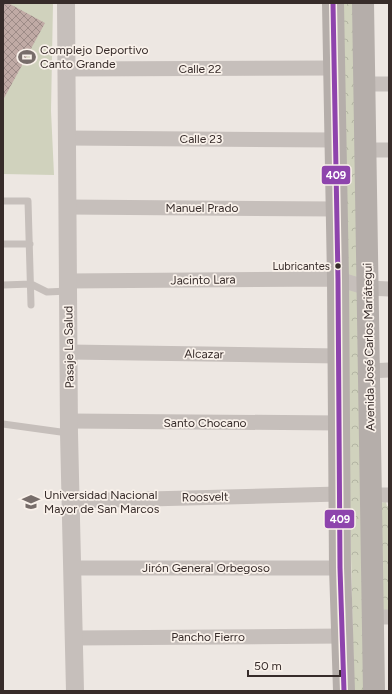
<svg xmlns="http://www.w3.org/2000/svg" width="392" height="694" font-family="Figtree,sans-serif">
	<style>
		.green { fill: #d0d2bd }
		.park { fill: url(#park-crowns) }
		.building { fill: url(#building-cross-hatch) }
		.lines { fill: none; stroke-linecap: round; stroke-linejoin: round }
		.service { stroke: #c6bfbb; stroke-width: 7 }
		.minor { stroke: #c6bfbb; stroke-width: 15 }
		.tertiary { stroke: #c6bfbb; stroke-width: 18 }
		.primary { stroke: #b5aeaa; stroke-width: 22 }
		.bus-1-casing { stroke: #f9f1ea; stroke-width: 8 }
		.bus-1 { stroke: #8e44ad; stroke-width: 5 }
		.bus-dot { fill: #372c2a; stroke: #f9f1ea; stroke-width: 1.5 }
		.labels { text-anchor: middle; stroke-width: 3.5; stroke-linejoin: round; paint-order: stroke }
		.bus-label { font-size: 11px; fill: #372c2a; stroke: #f9f1ea; text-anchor: end }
		.poi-label { font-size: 12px; fill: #372c2a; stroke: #f9f1ea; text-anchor: start }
		.street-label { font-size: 12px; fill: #372c2a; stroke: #f9f1ea }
		.line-badge { stroke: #f9f1ea; stroke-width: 1.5 }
		.badge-label { font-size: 11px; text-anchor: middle; font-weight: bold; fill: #fff }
	</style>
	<defs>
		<pattern id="park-crowns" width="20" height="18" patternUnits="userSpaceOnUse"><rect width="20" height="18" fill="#d0d2bd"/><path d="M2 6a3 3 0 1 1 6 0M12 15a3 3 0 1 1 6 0" fill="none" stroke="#b3b4a3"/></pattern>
		<pattern id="building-cross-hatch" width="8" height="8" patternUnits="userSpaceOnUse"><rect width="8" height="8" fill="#c0aaa5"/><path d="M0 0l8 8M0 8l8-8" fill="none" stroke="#9d8b87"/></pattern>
	</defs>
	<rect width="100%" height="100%" fill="#ede7e2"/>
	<path class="green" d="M3 3H53L51 111 54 175 3 174Z"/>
	<path class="park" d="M339 3H354L366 691H354Z
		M386 502 387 506H389V604L388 605V613L380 612 377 503Z"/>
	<path class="building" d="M3 3H8L45 23 3 100Z"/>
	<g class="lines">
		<path class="service" d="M3 201H28L31 305
			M3 244H30
			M3 285 31 284 47 292 68 291
			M3 424 68 433"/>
		<path class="minor" d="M66 69 334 68
			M364 84H389
			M67 138 335 140
			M365 150H389
			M67 207 337 209
			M68 281 338 279 368 288 389 289
			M69 352 339 356
			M369 371 389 370
			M70 421 340 423
			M371 495H389
			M71 501 339 494
			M72 568H340
			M373 617H389
			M74 638 343 636"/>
		<path class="tertiary" d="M66 3 69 433 75 691"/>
		<path class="primary" d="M333 3 338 279 340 568 344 691
			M363 3 374 691"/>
		<g class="bus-1-casing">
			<path id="bus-1" d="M333 3 338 279 340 568 344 691"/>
		</g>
		<use href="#bus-1" class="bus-1"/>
	</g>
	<defs>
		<g id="stadium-bare" transform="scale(1.38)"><path d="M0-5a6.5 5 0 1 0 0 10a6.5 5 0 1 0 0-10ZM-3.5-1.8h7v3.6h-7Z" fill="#776d6a" stroke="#f9f1ea" stroke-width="2.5" paint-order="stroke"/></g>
		<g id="university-bare" transform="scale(1.38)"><path d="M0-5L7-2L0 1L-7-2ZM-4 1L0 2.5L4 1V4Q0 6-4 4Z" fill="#776d6a" stroke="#f9f1ea" stroke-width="2.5" paint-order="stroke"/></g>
	</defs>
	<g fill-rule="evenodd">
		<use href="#stadium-bare" x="27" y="57"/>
		<use href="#university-bare" x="31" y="502"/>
	</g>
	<circle class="bus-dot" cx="338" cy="266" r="3.5"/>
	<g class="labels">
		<g class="bus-label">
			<text x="330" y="270">Lubricantes</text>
		</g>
		<g class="poi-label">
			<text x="40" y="54">Complejo Deportivo<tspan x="40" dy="14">Canto Grande</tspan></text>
			<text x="44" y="499">Universidad Nacional<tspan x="44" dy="14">Mayor de San Marcos</tspan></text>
		</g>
		<g class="street-label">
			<text x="200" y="73">Calle 22</text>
			<text x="201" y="143">Calle 23</text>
			<text x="202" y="212">Manuel Prado</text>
			<text transform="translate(203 280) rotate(-1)" y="4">Jacinto Lara</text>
			<text transform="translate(69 347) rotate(-91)" y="4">Pasaje La Salud</text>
			<text transform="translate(369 347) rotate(-91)" y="4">Avenida José Carlos Mariátegui</text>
			<text transform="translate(204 354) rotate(1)" y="4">Alcazar</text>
			<text x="205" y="427">Santo Chocano</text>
			<text transform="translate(205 497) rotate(-1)" y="4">Roosvelt</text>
			<text x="206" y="572">Jirón General Orbegoso</text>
			<text x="208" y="641">Pancho Fierro</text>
		</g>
	</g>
	<g class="line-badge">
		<rect x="321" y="165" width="30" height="20" rx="4" fill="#8e44ad"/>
		<rect x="324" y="509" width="31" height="20" rx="4" fill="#8e44ad"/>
	</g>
	<g class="badge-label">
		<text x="336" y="179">409</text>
		<text x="340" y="523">409</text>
	</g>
	<rect width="392" height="694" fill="none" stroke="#372c2a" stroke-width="8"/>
	<path d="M248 670v6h92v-6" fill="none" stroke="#372c2a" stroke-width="2"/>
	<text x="254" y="670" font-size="12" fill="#372c2a" stroke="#f9f1ea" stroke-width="3" paint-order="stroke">50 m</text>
</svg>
